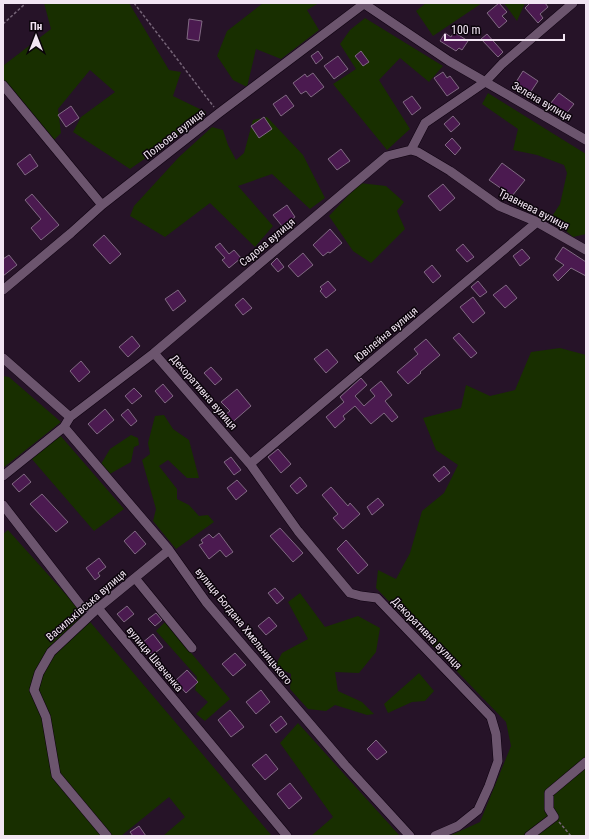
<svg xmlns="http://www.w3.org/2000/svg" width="589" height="839" font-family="'Roboto Condensed',sans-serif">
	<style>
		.green { fill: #182f00 }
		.building { fill: #4b1a50; stroke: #816a83 }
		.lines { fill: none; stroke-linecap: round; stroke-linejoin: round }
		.minor-casing { stroke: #0e0110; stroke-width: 10 }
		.path { stroke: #756477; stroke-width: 1.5; stroke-dasharray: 3 2; stroke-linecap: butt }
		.minor { stroke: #6c556e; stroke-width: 9 }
		.labels { text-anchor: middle; stroke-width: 3; stroke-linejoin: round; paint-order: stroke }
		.street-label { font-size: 11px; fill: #f2e5f3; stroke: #0b040b }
	</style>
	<rect width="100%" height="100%" fill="#261328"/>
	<path class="green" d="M44 3H129L169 70 181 72 173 96 206 112 202 119 130 169 73 132 81 117 115 92 90 70 58 109 61 133 53 141 3 80V64L4 65 51 29Z
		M263 3H319L307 10 319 30 281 59 256 49 247 87 233 80 217 56 227 31Z
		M426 3H482L433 36 416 11Z
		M504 3H525L517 21Z
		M365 18 443 66 429 82 400 58 379 80 410 129 387 150 333 84 356 69 340 44 350 30Z
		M488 93 586 154V234L573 237 551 218 560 204 567 173 564 165 537 155 513 150 518 129 482 104Z
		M267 117 303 155 325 198 310 209 272 174 238 186 273 226 255 247 210 203 165 237 130 216 134 206 179 157 212 127 223 130 228 145 236 160 244 153 253 120Z
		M360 183 386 186 404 202 397 211 405 229 371 263 353 251 329 216Z
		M560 348 586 355V836H449L480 822 511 746 506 722 376 588 378 570 396 579 410 553 422 511 444 493 458 465 436 450 423 418 461 408 466 385 490 396 515 390 531 352Z
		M3 376 9 377 61 422 3 468Z
		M164 415 173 429 189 440 199 478H187L168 460 159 466 177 489V499L189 505 199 516 208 515 214 522 176 549 153 521 156 509 142 460 150 454 148 443 155 416Z
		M59 434 124 509 94 531 31 458Z
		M131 435 138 438 139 445 134 447 131 462 108 475 101 464 110 449Z
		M8 530 80 610 272 836H163L185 817 169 797 121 836H3V534Z
		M300 593 325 627 358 616 380 628 376 652 359 673 335 672 338 691 362 702 374 714 367 715 335 705 326 711 308 709 290 689 291 674 275 666 282 653 308 639 288 602Z
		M165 622 230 699 205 721 196 714 208 702 195 690 197 677 156 631Z
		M419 673 434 691 425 701 412 702 388 713 384 704Z
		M298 723 400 836H311L333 817 280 743Z"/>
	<path class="building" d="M499 3 507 12 502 16 507 21 499 28 487 13Z
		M530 3H545L548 7 540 14 543 18 538 23 525 8Z
		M189 19 202 21 199 41 187 39Z
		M454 32 468 41 462 50 459 48 456 51 440 41 445 33 451 37Z
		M487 34 503 52 498 57 481 39Z
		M318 51 323 58 316 64 311 56Z
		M361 51 369 62 363 66 355 56Z
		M338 56 348 69 334 79 324 66Z
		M523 71 538 81 528 96 513 87Z
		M443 72 447 78 450 76 459 88 447 96 434 78Z
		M313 73 324 87 311 97 306 91 301 94 293 83 305 74 307 77Z
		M559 93 574 104 565 115 550 104Z
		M286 95 294 106 281 116 273 104Z
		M412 96 421 108 412 115 403 102Z
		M71 106 79 118 66 127 58 115Z
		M453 116 460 124 451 132 444 124Z
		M264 117 272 129 259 138 251 126Z
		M452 138 461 148 455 155 445 145Z
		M341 149 350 161 337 170 328 159Z
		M30 154 38 166 25 175 17 164Z
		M502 163 525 180 512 196 489 180Z
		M443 184 455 198 440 211 428 196Z
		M32 194 59 225 41 240 31 228 41 219 25 200Z
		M287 205 295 217 282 226 273 215Z
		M330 229 342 243 330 253 328 252 323 256 313 245Z
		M104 235 121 254 110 264 93 245Z
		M220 243 229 254 234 250 241 258 229 268 222 260 225 258 215 247Z
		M463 244 474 257 467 262 456 250Z
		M563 247 586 262V276L571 268 558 281 553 275 564 265 555 259Z
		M522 249 530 258 520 266 513 256Z
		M303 253 313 265 298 277 288 266Z
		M9 255 17 265 3 276V259Z
		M277 258 284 267 278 272 271 264Z
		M432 265 441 276 433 283 424 272Z
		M328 281 336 290 326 298 320 291 322 289 320 287Z
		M478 281 487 292 480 297 471 287Z
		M506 285 517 298 505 308 493 295Z
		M178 290 186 301 173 311 165 299Z
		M473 297 485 313 473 323 460 307Z
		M243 298 252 308 243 315 235 305Z
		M459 333 477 353 471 358 453 338Z
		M132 336 140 346 128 357 119 347Z
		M426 339 440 355 420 372 421 373 408 384 397 372 418 354 414 349Z
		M327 349 338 362 326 373 314 359Z
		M81 361 90 372 79 382 70 371Z
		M211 367 222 379 215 385 204 373Z
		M361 378 367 385 355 396 364 406 375 396 370 390 381 381 392 395 385 401 398 417 392 422 384 413 371 424 355 406 343 416 345 419 335 428 326 417 344 402 340 397Z
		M163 384 173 396 165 403 155 391Z
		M134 388 142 396 132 404 125 396Z
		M237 389 251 406 228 426 221 418 230 411 221 402Z
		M105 409 114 420 97 434 88 424Z
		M128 409 137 421 131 426 121 415Z
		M278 449 291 464 281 473 268 457Z
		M231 457 241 470 234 475 224 462Z
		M444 466 450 473 439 482 433 475Z
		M24 474 31 482 19 492 12 484Z
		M300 477 307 486 297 494 290 486Z
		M237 480 247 491 236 500 227 488Z
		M331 487 348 506 350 503 360 514 343 529 333 518 338 514 322 495Z
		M42 494 68 522 56 532 30 504Z
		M378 498 384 505 372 515 367 507Z
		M280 528 303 553 293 562 270 536Z
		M135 531 146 544 135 554 124 541Z
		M219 533 233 552 226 557 220 550 209 559 199 545 203 543 201 540 209 534 213 538Z
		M346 540 368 565 358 574 337 549Z
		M99 558 106 567 98 573 100 576 95 580 86 568Z
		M275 588 284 598 277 604 268 593Z
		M127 606 134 614 124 622 117 614Z
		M156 613 162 620 155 626 148 619Z
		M269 617 277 626 266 635 258 626Z
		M153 634 163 647 152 655 142 643Z
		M235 653 246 665 233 676 222 664Z
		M187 670 198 682 186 693 175 681Z
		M261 690 270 702 256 714 246 702Z
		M230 710 244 727 231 737 218 720Z
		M281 716 287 724 276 733 270 725Z
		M376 740 387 752 377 760 367 749Z
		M266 754 278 769 265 780 252 765Z
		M290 783 302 798 289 809 277 794Z
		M139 826 146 836H133L130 832Z"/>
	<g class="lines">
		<g class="minor-casing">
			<path id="minor" d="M363 3 449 61 586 140
				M3 85 102 205
				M411 150 418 152 450 171 499 206 535 221 586 250
				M3 290 71 233 102 205 219 113 365 3
				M154 353 250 464 298 531 350 593 361 596 377 598 491 717 496 734 498 761 489 786 478 810 458 826 435 836
				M3 358 70 417
				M64 427 169 550 206 602 345 765 410 836
				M250 464 537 222
				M3 476 64 427 70 417 154 353 387 156 411 150 425 123 485 82 502 64 573 3
				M3 505 82 607 98 608 287 836
				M135 578 192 648
				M107 836 56 775 46 717 34 690 39 673 51 652 98 608 169 550
				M529 836 554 817 549 809V793L586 762"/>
		</g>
		<path class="path" d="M134 3 214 107
			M3 24 26 3
			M559 822 571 836"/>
		<use href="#minor" class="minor"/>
	</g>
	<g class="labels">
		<g class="street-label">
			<text transform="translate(542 101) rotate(30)" y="4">Зелена вулиця</text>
			<text transform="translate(174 134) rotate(-38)" y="4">Польова вулиця</text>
			<text transform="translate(534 209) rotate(27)" y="4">Травнева вулиця</text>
			<text transform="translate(267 242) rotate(-40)" y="4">Садова вулиця</text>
			<text transform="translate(386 334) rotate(-40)" y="4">Ювілейна вулиця</text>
			<text transform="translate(204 392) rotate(49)" y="4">Декоративна вулиця</text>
			<text transform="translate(86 605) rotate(-41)" y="4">Васильківська вулиця</text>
			<text transform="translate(244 626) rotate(51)" y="4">вулиця Богдана Хмельницького</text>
			<text transform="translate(427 633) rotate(46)" y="4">Декоративна вулиця</text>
			<text transform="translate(155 659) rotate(50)" y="4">вулиця Шевченка</text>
		</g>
	</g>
	<rect width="589" height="839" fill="none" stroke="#f2e5f3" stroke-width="8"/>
	<g transform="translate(36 36)" stroke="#0b040b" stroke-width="3" paint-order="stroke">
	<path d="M0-3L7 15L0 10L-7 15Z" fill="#f2e5f3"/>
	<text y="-6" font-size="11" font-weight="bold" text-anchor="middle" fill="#f2e5f3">Пн</text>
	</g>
	<path d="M445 34v6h119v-6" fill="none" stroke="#f2e5f3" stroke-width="2"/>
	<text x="451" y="34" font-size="12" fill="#f2e5f3" stroke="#0b040b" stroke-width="3" paint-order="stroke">100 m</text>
</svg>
